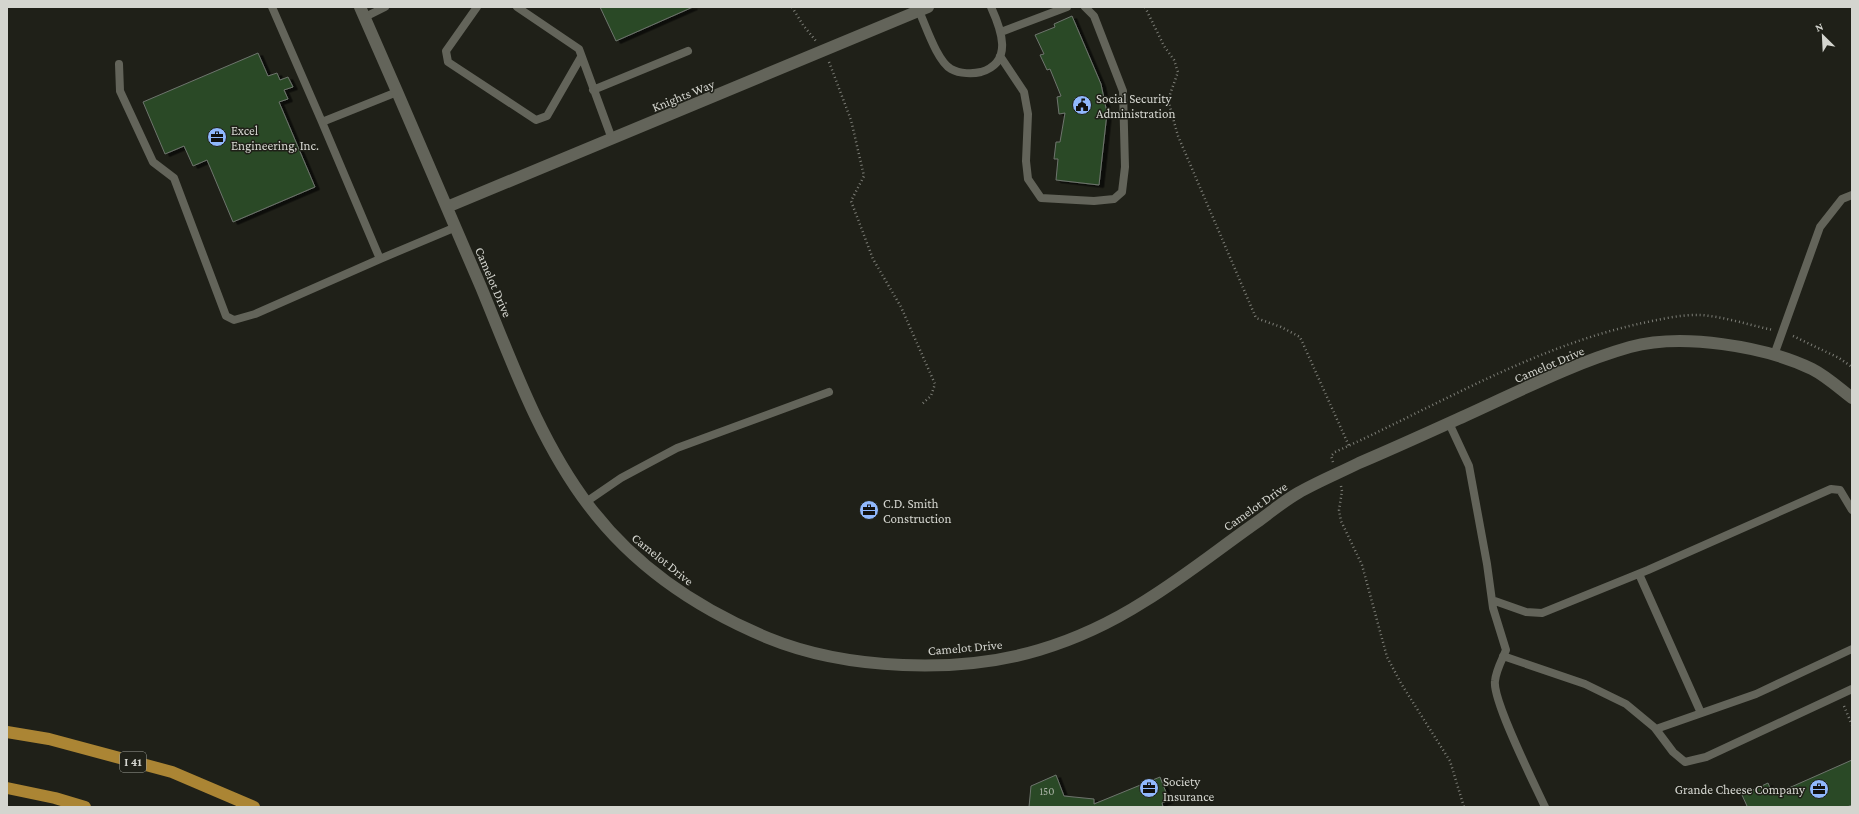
<svg xmlns="http://www.w3.org/2000/svg" width="1859" height="814" font-family="'Crimson Pro',serif">
	<style>
		.building { fill: #2b4828; stroke: #6e756d; filter: url(#shadow) }
		.lines { fill: none; stroke-linecap: round; stroke-linejoin: round }
		.path { stroke: #7d7e77; stroke-width: 2.5; stroke-dasharray: 1 3; stroke-linecap: butt }
		.lane { stroke: #63645a; stroke-width: 8 }
		.street { stroke: #63645a; stroke-width: 12 }
		.highway { stroke: #ab8534; stroke-width: 12 }
		.labels { text-anchor: middle; stroke-width: 3; stroke-linejoin: round; paint-order: stroke }
		.number-label { font-size: 11px; fill: #aab2a5 }
		.shield { fill: #1f2018; stroke: #9e9f98; stroke-width: 1 }
		.shield-label { font-size: 12px; font-weight: bold; fill: #d4d5cf }
		.street-label { font-size: 13px; fill: #d4d5cf; stroke: #1f2018 }
		.poi-label { font-size: 13px; fill: #d4d5cf; stroke: #1f2018; text-anchor: start }
	</style>
	<defs>
		<filter id="shadow"><feDropShadow dx="4.5" dy="2.5" stdDeviation="0" flood-color="#0009"/></filter>
	</defs>
	<rect width="100%" height="100%" fill="#1f2018"/>
	<path class="building" d="M600 7H693L616 41Z
		M1072 16 1101 84 1107 113 1099 185 1056 180 1058 159H1054L1056 142H1060L1065 113 1059 114 1057 97 1061 96 1050 69 1047 70 1040 55 1044 54 1035 35 1055 27 1054 24Z
		M258 53 268 76 277 73 280 80 288 77 293 87 284 90 288 99 279 102 315 187 233 222 207 160 193 166 184 146 165 154 143 102Z
		M1852 760V805L1847 807H1744L1747 806 1742 795 1768 783 1773 795Z
		M1056 775 1064 796 1094 799V804L1160 777 1169 800 1162 803 1163 807H1029L1031 786Z"/>
	<g class="lines">
		<path class="path" d="M792 7 803 25 816 41
			M1145 7 1164 46 1174 60 1178 72 1168 100 1178 136 1256 318 1281 327 1300 337 1349 446
			M829 62 851 120 864 176 851 201 873 259 901 307 935 384 931 396 922 404
			M1793 336 1839 358 1852 367
			M1333 462 1331 456 1335 452C1435 407 1531 348 1638 324 1657 320 1682 314 1701 315 1725 317 1749 325 1773 330
			M1341 486 1342 491 1339 510 1341 521 1362 565 1387 657 1402 685 1450 761 1464 807
			M1844 706 1852 725"/>
		<path class="lane" d="M272 7 322 122
			M477 7 446 51 448 62 536 120 547 116 581 57
			M517 7 579 49 612 139
			M919 11C926 26 937 61 951 69 960 74 973 74 981 72 1014 62 1001 29 991 7
			M365 17 385 7
			M1001 32 1067 7
			M1000 56 1024 92 1028 114 1026 161 1028 179 1041 198 1094 201 1114 199 1122 192 1125 167 1123 91 1094 16 1085 7
			M119 64 120 91 153 162 174 178 226 316 234 320 255 314 380 259
			M593 90 688 51
			M397 92 322 122 380 259 456 227
			M1774 355 1820 227 1842 199 1852 195
			M1449 423 1469 466 1487 564 1493 608 1506 650C1502 660 1496 670 1495 681 1492 700 1535 785 1545 807
			M586 502 621 478 677 448 829 392
			M1639 574 1701 713
			M1492 600 1526 612 1542 613 1648 570 1831 489 1840 490 1852 510
			M1503 656 1585 684 1626 704 1655 728 1673 752 1685 762 1706 757 1852 689
			M1656 729 1756 694 1852 649"/>
		<path class="street" d="M360 7C401 100 441 193 481 287 512 362 539 440 589 506 635 567 698 609 768 638 846 670 959 674 1039 650 1076 639 1112 622 1145 601 1184 577 1220 548 1257 522 1271 512 1284 501 1298 493 1317 482 1339 473 1359 463 1392 449 1425 434 1458 419 1514 394 1570 364 1630 347 1682 333 1764 346 1812 369 1826 376 1839 388 1852 398
			M447 207 928 7"/>
		<path class="highway" d="M7 732 49 739 172 772 254 807
			M7 788 55 798 85 807"/>
	</g>
	<defs>
		<g id="civic-disc" transform="scale(1)"><circle r="9.5" fill="#90b8fd" stroke="#1f2018"/><path d="M-.6-6.5H3V-4.5H.6V-3L4-1V1h2V6H-6V1h2V-1L-.6-3ZM-1.2 2.5V6h2.4V2.5Z" fill="#111"/></g>
		<g id="office-disc" transform="scale(1)"><circle r="9.5" fill="#90b8fd" stroke="#1f2018"/><path d="M-6-3h4V-5.5h4V-3h4V5H-6ZM-1-4.5V-3h2v-1.5ZM-6 0V1H6V0Z" fill="#111"/></g>
	</defs>
	<g fill-rule="evenodd">
		<use href="#civic-disc" x="1082" y="105"/>
		<use href="#office-disc" x="217" y="137"/>
		<use href="#office-disc" x="869" y="510"/>
		<use href="#office-disc" x="1149" y="788"/>
		<use href="#office-disc" x="1819" y="789"/>
	</g>
	<g class="labels">
		<g class="number-label">
			<text x="1047" y="795">150</text>
		</g>
		<rect class="shield" x="120" y="752" width="26" height="20" rx="3"/>
		<g class="shield-label">
			<text x="133" y="766">I 41</text>
		</g>
		<g class="street-label">
			<text transform="translate(683 95) rotate(-22)" y="5">Knights Way</text>
			<text transform="translate(494 282) rotate(67)" y="5">Camelot Drive</text>
			<text transform="translate(1549 364) rotate(-23)" y="5">Camelot Drive</text>
			<text transform="translate(1255 506) rotate(-35)" y="5">Camelot Drive</text>
			<text transform="translate(663 559) rotate(39)" y="5">Camelot Drive</text>
			<text transform="translate(965 647) rotate(-5)" y="5">Camelot Drive</text>
		</g>
		<g class="poi-label">
			<text x="1096" y="103">Social Security<tspan x="1096" dy="15">Administration</tspan></text>
			<text x="231" y="135">Excel<tspan x="231" dy="15">Engineering, Inc.</tspan></text>
			<text x="883" y="508">C.D. Smith<tspan x="883" dy="15">Construction</tspan></text>
			<text x="1163" y="786">Society<tspan x="1163" dy="15">Insurance</tspan></text>
			<text x="1805" y="794" text-anchor="end">Grande Cheese Company</text>
		</g>
	</g>
	<rect width="1859" height="814" fill="none" stroke="#d4d5cf" stroke-width="16"/>
	<g transform="translate(1823 36) rotate(336)" stroke="#1f2018" stroke-width="3" paint-order="stroke">
	<path d="M0-3L7 15L0 10L-7 15Z" fill="#d4d5cf"/>
	<text y="-6" font-size="11" font-weight="bold" text-anchor="middle" fill="#d4d5cf">N</text>
	</g>
</svg>
